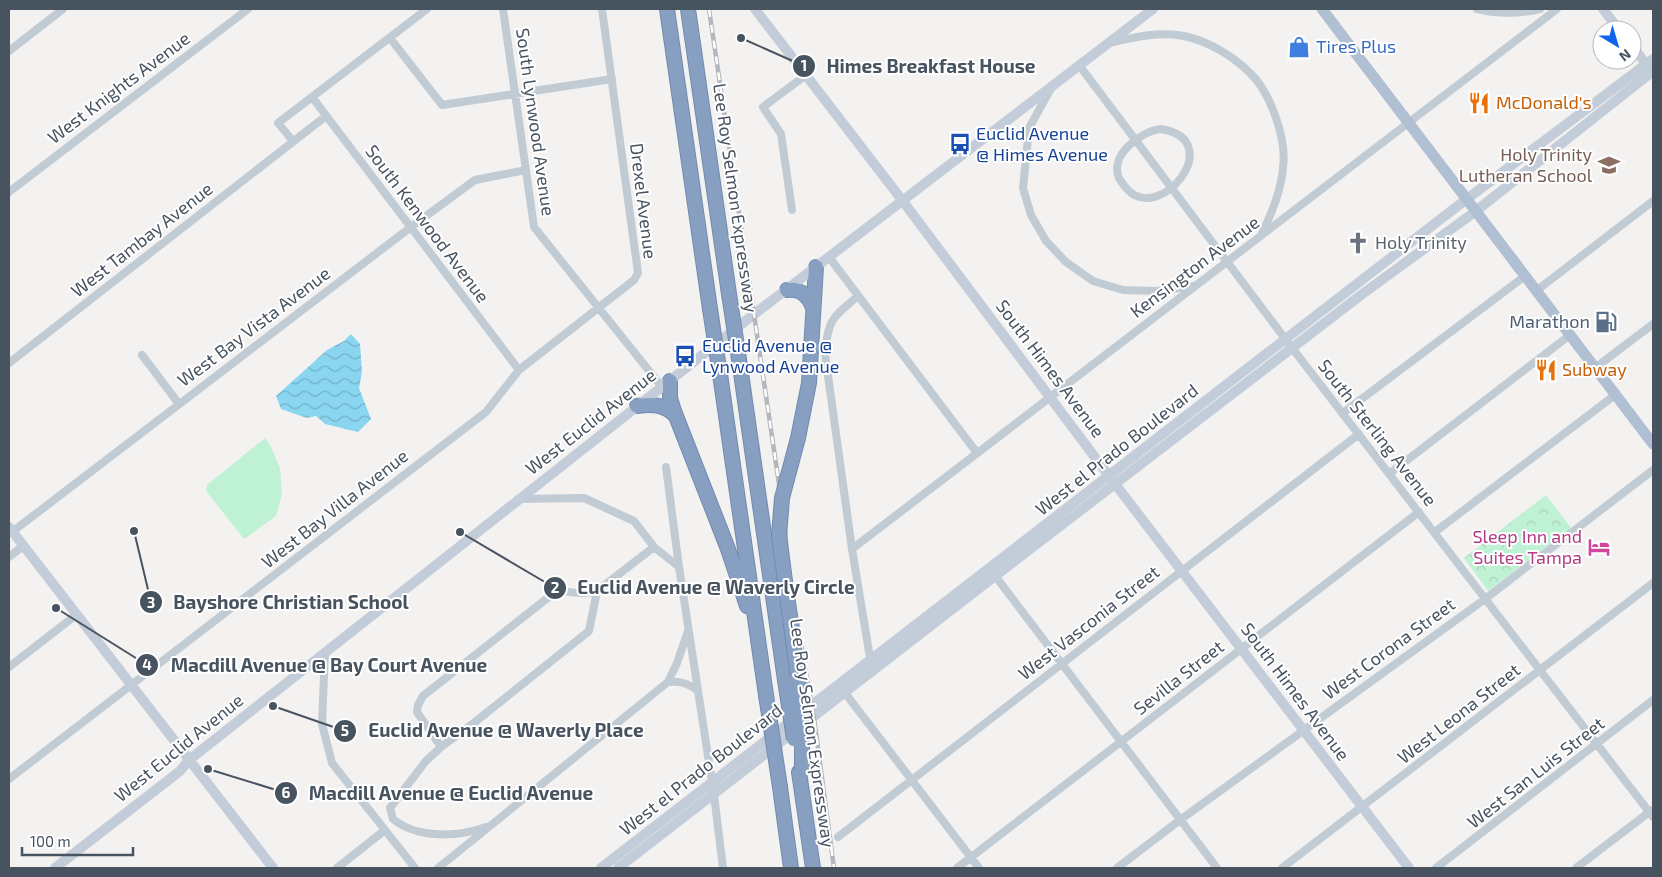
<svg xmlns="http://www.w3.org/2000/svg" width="1662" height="877" font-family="'Exo 2',sans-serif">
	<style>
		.park { fill: url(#park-crowns) }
		.pitch { fill: #bff2d5 }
		.water { fill: url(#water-waves) }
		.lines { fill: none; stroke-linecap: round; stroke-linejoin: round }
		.highway-casing { stroke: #728bae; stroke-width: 16 }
		.street { stroke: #c1cbd3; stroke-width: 8 }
		.secondary { stroke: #c3cdda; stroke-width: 10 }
		.primary { stroke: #b0bfd1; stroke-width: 11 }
		.highway { stroke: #87a0c2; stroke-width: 14 }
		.rail-casing { stroke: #b3b6bc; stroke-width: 4.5 }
		.rail { stroke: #fff; stroke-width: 2.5; stroke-dasharray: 8; stroke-linecap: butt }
		.highway-bridge-casing { stroke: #728bae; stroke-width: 16; stroke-linecap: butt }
		.highway-bridge { stroke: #87a0c2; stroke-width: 14 }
		.labels { text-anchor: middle; stroke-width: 4; stroke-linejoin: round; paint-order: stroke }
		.shop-label { font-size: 18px; fill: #366cbe; stroke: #fff; text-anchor: start }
		.street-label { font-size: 18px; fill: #485360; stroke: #fff }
		.food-label { font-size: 18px; fill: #c56008; stroke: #fff; text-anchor: start }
		.transit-label { font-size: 18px; fill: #164399; stroke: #fff; text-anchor: start }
		.education-label { font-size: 18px; fill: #785e54; stroke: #fff; text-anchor: end }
		.worship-label { font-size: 18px; fill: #5b616d; stroke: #fff; text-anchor: start }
		.service-label { font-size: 18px; fill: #4e5e75; stroke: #fff; text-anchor: end }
		.hotel-label { font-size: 18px; fill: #b23c85; stroke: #fff; text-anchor: end }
		.leader { fill: none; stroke: #485360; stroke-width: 2 }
		.callout-dot { fill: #485360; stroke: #fff; stroke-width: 2 }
		.mark-label { font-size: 15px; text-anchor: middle; font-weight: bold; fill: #fff }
		.callout-label { font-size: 19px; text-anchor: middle; font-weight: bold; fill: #485360; stroke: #fff; stroke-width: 4; stroke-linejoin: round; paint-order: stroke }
	</style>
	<defs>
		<pattern id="park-crowns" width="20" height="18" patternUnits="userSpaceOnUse" patternTransform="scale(1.25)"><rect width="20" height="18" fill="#bff2d5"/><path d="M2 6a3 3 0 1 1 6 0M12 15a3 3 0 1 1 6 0" fill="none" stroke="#a6d1b9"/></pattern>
		<pattern id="water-waves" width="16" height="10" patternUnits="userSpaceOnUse" patternTransform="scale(1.25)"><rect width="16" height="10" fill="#8ad6f1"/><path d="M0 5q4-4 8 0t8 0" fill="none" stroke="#73b0c7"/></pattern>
	</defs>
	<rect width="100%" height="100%" fill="#f4f1f1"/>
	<path class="park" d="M1546 495 1571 528 1488 591 1464 558Z"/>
	<path class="pitch" d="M265 438 270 445 280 468 282 494 276 516 244 539 206 491 207 485Z
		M1523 522 1542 546 1528 557 1509 533Z"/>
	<path class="water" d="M351 334 360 344 362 372 359 388 371 419 358 432 325 424 316 416 307 418 281 409 276 396 327 350 344 341Z"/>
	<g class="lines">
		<g class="highway-casing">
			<path id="highway" d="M667 9 710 309
				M688 9 729 294
				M787 290C800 288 809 296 813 308
				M740 366 785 680
				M670 381V398L674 411 728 549 747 606
				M721 381 766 695
				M637 406C651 404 664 404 675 415
				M798 438 809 383 816 267
				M799 772 813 868
				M780 787 791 868"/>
		</g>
		<path class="street" d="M503 9 534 227 662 387
			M1477 9C1498 14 1519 14 1540 9
			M390 38 442 105 612 79
			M1113 42C1135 37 1162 31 1184 36 1208 41 1233 56 1250 73 1271 93 1287 140 1283 168 1281 191 1272 213 1262 233
			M9 51 63 9
			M1079 65 1286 340 1653 817
			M1050 90 1029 128 1023 188 1031 215 1046 241 1066 262 1093 281 1123 290 1156 291 1194 286
			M312 97 519 370
			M1161 129C1229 140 1159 227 1126 188 1124 185 1121 182 1119 178 1109 155 1141 131 1161 129Z
			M293 141 278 123 427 9
			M9 192 248 9
			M792 210 781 134 763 107 806 75
			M829 257 977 453
			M1536 291 1653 201
			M858 296C832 318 828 319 825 354L852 549 871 664
			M142 355 179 404
			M9 363 326 116
			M1595 368 1653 324
			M1343 413 1525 276
			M666 467 679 567
			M1389 474 1570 335
			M518 499 584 498 634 521 654 547 679 567 714 795 723 868
			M12 532 411 227 475 180 526 170
			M1435 532 1615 395
			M852 549 1557 9
			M9 557 23 546
			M993 573 1217 868
			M597 591 654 547
			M325 652 322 724 332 763 415 868
			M9 667 76 615
			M668 682C680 681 687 683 697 690
			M842 689 979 868
			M441 747 417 712 418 705 423 696 550 596C564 588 567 593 581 593 586 593 592 592 597 591
			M9 779 486 412 519 370 634 280 638 273 602 9
			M393 819 390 808 425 762 441 747 475 722 589 631 597 591
			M393 819C417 839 459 837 486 827
			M838 837 1359 434
			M337 868 385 830
			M438 868 668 682 677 663 688 631
			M957 868 1419 512
			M1117 868 1180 820 1485 599 1653 470
			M1282 868 1653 583
			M1436 868 1653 700
			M1576 868 1652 810"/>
		<path class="secondary" d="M755 9 902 200 1109 476 1409 868
			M1603 9 1619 30
			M1632 46 1650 69
			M9 527 273 868
			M55 868 180 771 189 760 753 315 1153 9
			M601 868 1455 208 1653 59
			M618 868 995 576 1361 295 1476 211 1653 71"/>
		<path class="primary" d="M1322 9 1653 444"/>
		<use href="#highway" class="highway"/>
		<g class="rail-casing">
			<path id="rail" d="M709 9 784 518 789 576 814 718 834 868"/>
		</g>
		<use href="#rail" class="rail"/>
		<g class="highway-bridge-casing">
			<path id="highway-bridge" d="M729 294 740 366
				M710 309 721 381
				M798 438 782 498 779 536 797 670 802 736V769
				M785 680 794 739
				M766 695 780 787"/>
		</g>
		<use href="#highway-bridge" class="highway-bridge"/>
	</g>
	<defs>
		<g id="shop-bare" transform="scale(1.725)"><path d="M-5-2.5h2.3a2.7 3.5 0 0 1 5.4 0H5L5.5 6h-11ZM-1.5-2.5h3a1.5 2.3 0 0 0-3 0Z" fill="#3f7fe0" stroke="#fff" stroke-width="2.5" paint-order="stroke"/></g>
		<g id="restaurant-bare" transform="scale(1.725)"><path d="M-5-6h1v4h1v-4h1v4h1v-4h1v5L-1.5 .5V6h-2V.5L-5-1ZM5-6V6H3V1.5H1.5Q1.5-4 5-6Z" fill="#e8710a" stroke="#fff" stroke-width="2.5" paint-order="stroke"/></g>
		<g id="bus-bare" transform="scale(1.725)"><path d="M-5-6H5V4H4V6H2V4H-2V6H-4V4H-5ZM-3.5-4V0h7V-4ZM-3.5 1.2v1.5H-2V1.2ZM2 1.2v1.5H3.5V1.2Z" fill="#1a4fb4" stroke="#fff" stroke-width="2.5" paint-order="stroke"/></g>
		<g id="school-bare" transform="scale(1.725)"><path d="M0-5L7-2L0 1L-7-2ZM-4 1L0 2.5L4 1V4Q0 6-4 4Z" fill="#8d6e63" stroke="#fff" stroke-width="2.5" paint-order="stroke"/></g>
		<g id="church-bare" transform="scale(1.725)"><path d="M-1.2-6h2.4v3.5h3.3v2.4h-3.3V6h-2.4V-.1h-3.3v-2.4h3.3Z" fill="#6b7280" stroke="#fff" stroke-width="2.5" paint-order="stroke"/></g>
		<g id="fuel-bare" transform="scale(1.725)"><path d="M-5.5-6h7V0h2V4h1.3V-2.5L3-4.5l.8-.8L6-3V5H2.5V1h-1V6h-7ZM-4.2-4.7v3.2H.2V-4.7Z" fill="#5c6f8a" stroke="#fff" stroke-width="2.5" paint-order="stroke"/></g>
		<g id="hotel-bare" transform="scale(1.725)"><path d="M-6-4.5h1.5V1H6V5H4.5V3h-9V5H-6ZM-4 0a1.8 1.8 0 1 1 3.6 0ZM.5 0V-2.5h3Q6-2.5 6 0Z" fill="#d1479c" stroke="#fff" stroke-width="2.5" paint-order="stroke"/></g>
	</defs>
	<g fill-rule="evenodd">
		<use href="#shop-bare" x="1299" y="47"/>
		<use href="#restaurant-bare" x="1479" y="103"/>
		<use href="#bus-bare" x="960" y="144"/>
		<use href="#school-bare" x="1609" y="165"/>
		<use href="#church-bare" x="1358" y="243"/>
		<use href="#fuel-bare" x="1606" y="322"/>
		<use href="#bus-bare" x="685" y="356"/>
		<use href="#restaurant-bare" x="1546" y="370"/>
		<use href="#hotel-bare" x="1599" y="547"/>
	</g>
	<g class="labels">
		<g class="shop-label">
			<text x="1316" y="53">Tires Plus</text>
		</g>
		<g class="street-label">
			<text transform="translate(119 88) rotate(-37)" y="6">West Knights Avenue</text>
			<text transform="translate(535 122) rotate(82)" y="6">South Lynwood Avenue</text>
			<text transform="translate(735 198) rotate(82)" y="6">Lee Roy Selmon Expressway</text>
			<text transform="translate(643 201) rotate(83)" y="6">Drexel Avenue</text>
			<text transform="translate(427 224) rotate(53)" y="6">South Kenwood Avenue</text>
			<text transform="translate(142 240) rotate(-38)" y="6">West Tambay Avenue</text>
			<text transform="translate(1195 267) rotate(-37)" y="6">Kensington Avenue</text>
			<text transform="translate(254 327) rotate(-37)" y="6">West Bay Vista Avenue</text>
			<text transform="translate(1050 369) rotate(53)" y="6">South Himes Avenue</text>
			<text transform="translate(591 422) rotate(-38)" y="6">West Euclid Avenue</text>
			<text transform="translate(1377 433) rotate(52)" y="6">South Sterling Avenue</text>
			<text transform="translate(1117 450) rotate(-38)" y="6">West el Prado Boulevard</text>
			<text transform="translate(335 509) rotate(-38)" y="6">West Bay Villa Avenue</text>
			<text transform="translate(1089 623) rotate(-38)" y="6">West Vasconia Street</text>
			<text transform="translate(1389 649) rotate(-36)" y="6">West Corona Street</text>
			<text transform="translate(1179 678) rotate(-38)" y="6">Sevilla Street</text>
			<text transform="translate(1295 692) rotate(53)" y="6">South Himes Avenue</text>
			<text transform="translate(1459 714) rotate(-38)" y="6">West Leona Street</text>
			<text transform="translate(812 733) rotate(82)" y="6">Lee Roy Selmon Expressway</text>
			<text transform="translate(179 748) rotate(-39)" y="6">West Euclid Avenue</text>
			<text transform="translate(701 770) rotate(-38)" y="6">West el Prado Boulevard</text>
			<text transform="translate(1536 773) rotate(-38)" y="6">West San Luis Street</text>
		</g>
		<g class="food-label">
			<text x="1496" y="109">McDonald's</text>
			<text x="1562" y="376">Subway</text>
		</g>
		<g class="transit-label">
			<text x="976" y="140">Euclid Avenue<tspan x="976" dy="21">@ Himes Avenue</tspan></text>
			<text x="702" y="352">Euclid Avenue @<tspan x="702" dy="21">Lynwood Avenue</tspan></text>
		</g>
		<g class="education-label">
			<text x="1592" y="161">Holy Trinity<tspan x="1592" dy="21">Lutheran School</tspan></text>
		</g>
		<g class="worship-label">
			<text x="1375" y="249">Holy Trinity</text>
		</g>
		<g class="service-label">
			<text x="1590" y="328">Marathon</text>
		</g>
		<g class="hotel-label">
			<text x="1582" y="543">Sleep Inn and<tspan x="1582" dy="21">Suites Tampa</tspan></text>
		</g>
	</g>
	<path class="leader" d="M741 38L804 66M460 532L555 588M134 531L151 602M56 608L147 665M273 706L345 731M208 769L286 793"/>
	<g class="callout-dot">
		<circle cx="741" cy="38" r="5"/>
		<circle cx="460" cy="532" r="5"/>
		<circle cx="134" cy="531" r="5"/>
		<circle cx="56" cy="608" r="5"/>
		<circle cx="273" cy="706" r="5"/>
		<circle cx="208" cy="769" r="5"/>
		<circle cx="804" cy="66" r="12"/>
		<circle cx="555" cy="588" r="12"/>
		<circle cx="151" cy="602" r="12"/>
		<circle cx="147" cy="665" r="12"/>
		<circle cx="345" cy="731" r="12"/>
		<circle cx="286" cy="793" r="12"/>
	</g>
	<g class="mark-label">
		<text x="804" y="71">1</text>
		<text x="555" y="593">2</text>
		<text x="151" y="608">3</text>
		<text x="147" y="670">4</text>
		<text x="345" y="736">5</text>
		<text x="286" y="798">6</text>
	</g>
	<g class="callout-label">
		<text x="931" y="73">Himes Breakfast House</text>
		<text x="716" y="594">Euclid Avenue @ Waverly Circle</text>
		<text x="291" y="609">Bayshore Christian School</text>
		<text x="329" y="672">Macdill Avenue @ Bay Court Avenue</text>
		<text x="506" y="737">Euclid Avenue @ Waverly Place</text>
		<text x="451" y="800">Macdill Avenue @ Euclid Avenue</text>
	</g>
	<rect width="1662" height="877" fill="none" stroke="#485360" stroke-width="20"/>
	<g transform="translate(1617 45) rotate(142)"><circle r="24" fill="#ffffff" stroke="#b6babf"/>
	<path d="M0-4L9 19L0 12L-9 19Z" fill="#1064ef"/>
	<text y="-8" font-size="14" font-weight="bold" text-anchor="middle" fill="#485360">N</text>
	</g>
	<path d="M22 847v8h111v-8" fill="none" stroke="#485360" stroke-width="2.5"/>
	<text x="30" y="847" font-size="15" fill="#485360" stroke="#ffffff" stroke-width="4" paint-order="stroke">100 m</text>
</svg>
